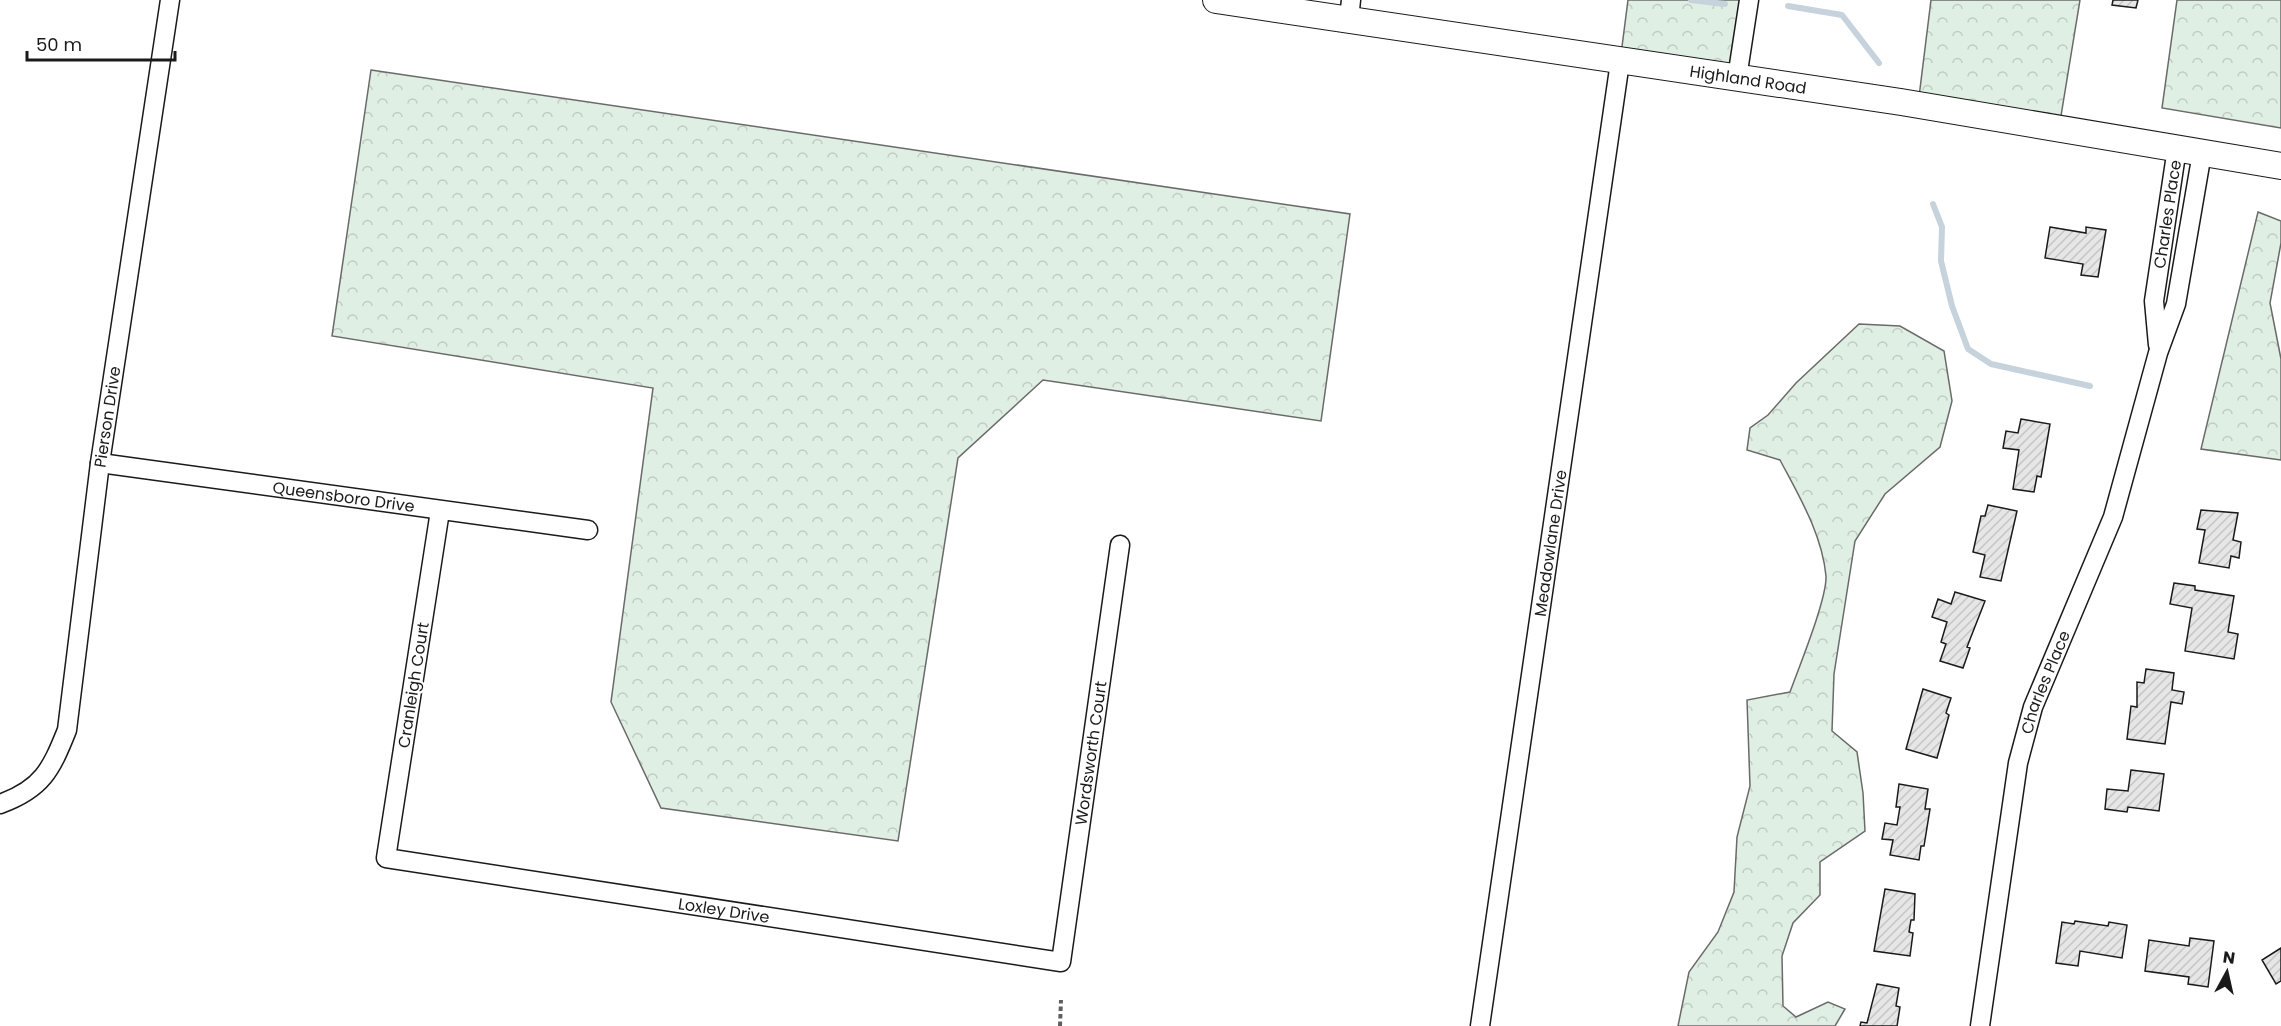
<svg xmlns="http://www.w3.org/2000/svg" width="2281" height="1026" font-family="Poppins,sans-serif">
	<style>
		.forest { fill: url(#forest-crowns); stroke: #6a6a6a; stroke-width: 1.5 }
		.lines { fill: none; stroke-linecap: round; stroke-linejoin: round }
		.stream { stroke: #c6d2dc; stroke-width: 6 }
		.building { fill: url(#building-hatch); stroke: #1a1a1a; stroke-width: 1.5 }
		.street-casing { stroke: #1a1a1a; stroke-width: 21 }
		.secondary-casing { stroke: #1a1a1a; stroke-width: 28 }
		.path { stroke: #5f5f5f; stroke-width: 4; stroke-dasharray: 4.5 3; stroke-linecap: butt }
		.street { stroke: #fff; stroke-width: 18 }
		.secondary { stroke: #fff; stroke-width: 26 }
		.labels { text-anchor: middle; stroke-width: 4.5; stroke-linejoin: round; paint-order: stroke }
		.street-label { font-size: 16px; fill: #1a1a1a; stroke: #fff }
	</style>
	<defs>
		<pattern id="forest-crowns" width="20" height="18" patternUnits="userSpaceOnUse" patternTransform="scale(1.5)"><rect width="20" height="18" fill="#e0efe3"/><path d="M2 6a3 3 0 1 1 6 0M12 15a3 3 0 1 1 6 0" fill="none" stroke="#c0ccc2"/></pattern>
		<pattern id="building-hatch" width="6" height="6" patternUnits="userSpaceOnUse" patternTransform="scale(1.5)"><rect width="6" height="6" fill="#e6e6e6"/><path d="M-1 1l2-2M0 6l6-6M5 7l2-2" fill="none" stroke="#c5c5c5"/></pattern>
	</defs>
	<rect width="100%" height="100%" fill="#fff"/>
	<path class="forest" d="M1628 0H1749L1737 78 1620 62Z
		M1931 0H2080L2059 128 1918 105Z
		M2177 0H2281V128L2162 108Z
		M371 70 1350 214 1321 421 1043 380 958 458 898 841 661 808 611 702 653 388 332 336Z
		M2258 212 2281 221V243L2270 303 2281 359V460L2201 449Z
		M1859 324 1900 326 1944 351 1952 401 1940 447 1885 494 1855 541 1834 674 1832 731 1857 752 1863 793 1865 831 1820 862V895L1793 923 1782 956 1783 1006 1796 1017 1828 1002 1845 1009 1835 1026H1678L1689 972 1718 932 1734 892 1737 837 1750 786 1747 700 1790 692C1799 667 1827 599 1826 576 1822 534 1799 496 1780 460L1747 450 1750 428 1768 415 1796 383Z"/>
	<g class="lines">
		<path class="stream" d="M1691 0 1725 4
			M1788 6 1842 15 1879 63
			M1933 204 1942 227 1941 261 1952 306 1968 349 1991 364 2090 386"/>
	</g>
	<path class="building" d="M2113 0H2138L2136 8 2112 5Z
		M2050 227 2086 233V227L2106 230 2098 277 2081 275 2083 264 2045 258Z
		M2021 419 2050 424 2041 477 2037 476 2034 492 2013 489 2019 450 2003 448 2006 431 2018 433Z
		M1988 505 2017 511 2001 581 1980 577 1985 555 1973 552 1981 516H1985Z
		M2201 510 2238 513 2233 540 2241 542 2239 558 2231 556 2229 568 2199 563 2205 530 2197 529Z
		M2174 583 2195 586V590L2234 596 2228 632 2238 634 2234 659 2185 651 2192 608 2170 604Z
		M1955 592 1985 601 1967 647 1970 648 1963 668 1940 661 1946 644 1941 642 1947 622 1932 617 1938 599 1951 604Z
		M2146 669 2174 673 2172 690 2184 692 2182 704 2171 702 2165 744 2127 739 2131 706 2137 707V682L2144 683Z
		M1923 689 1951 698 1946 713 1949 715 1937 758 1906 749Z
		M2131 770 2164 774 2159 811 2128 807 2127 812 2105 809 2107 789 2128 791Z
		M1899 784 1928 789 1925 809H1930L1924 846H1921L1919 860 1890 855 1893 840 1882 839 1885 823 1897 825 1900 807H1896Z
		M1885 889 1915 894 1914 920H1911L1909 932 1913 933 1910 956 1874 951Z
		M2075 921 2108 926 2109 922 2127 925 2122 958 2080 951 2078 966 2056 963 2062 922 2074 924Z
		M2190 938 2214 941 2208 987 2188 984 2189 977 2145 971 2149 940 2189 946Z
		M2281 948V981L2276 984 2262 960Z
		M1877 984 1899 988 1896 1006 1900 1007 1897 1026H1860L1861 1022 1867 1023Z"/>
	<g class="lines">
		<g class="street-casing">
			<g id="street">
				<path d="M1349 19 1351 0"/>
				<path d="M1737 78 1749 0"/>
				<path id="s1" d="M2158 345 2154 301 2177 148"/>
				<path id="s2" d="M100 463 588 530"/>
				<path id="s3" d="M440 511 386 858 1061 962 1120 545"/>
				<path id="s4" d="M0 804C42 789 51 770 67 730L100 463 170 0"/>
				<path id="s5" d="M1480 1026 1620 62"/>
				<path id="s6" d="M1980 1026 2018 763 2033 707 2113 517 2158 353 2176 304 2202 153"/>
			</g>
		</g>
		<g class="secondary-casing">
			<g id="secondary">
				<path id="s7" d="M1216 0 1901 102 2281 166"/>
			</g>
		</g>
		<path class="path" d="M1060 1026 1061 1000"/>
		<use href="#street" class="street"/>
		<use href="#secondary" class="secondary"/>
	</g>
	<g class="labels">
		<g class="street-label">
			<text dy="6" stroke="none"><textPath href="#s7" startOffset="538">Highland Road</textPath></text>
			<text dy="6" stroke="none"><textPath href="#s1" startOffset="132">Charles Place</textPath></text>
			<text dy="6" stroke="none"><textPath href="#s4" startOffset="420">Pierson Drive</textPath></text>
			<text dy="6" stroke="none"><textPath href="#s2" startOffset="246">Queensboro Drive</textPath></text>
			<text dy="6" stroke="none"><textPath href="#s5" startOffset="488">Meadowlane Drive</textPath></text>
			<text dy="6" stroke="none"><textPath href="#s6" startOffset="351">Charles Place</textPath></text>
			<text transform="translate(413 685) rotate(-81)" y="6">Cranleigh Court</text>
			<text dy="6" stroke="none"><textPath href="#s3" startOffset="1245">Wordsworth Court</textPath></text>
			<text dy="6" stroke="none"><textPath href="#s3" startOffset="693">Loxley Drive</textPath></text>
		</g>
	</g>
	<g transform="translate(2227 972) rotate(8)" stroke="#ffffff" stroke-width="4.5" paint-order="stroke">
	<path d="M0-4.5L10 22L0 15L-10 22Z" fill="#1a1a1a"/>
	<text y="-9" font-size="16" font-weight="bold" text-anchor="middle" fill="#1a1a1a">N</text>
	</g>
	<path d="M27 51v9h148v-9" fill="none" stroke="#1a1a1a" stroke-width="3"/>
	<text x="36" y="51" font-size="18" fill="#1a1a1a" stroke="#ffffff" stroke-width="4.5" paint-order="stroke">50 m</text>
</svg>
